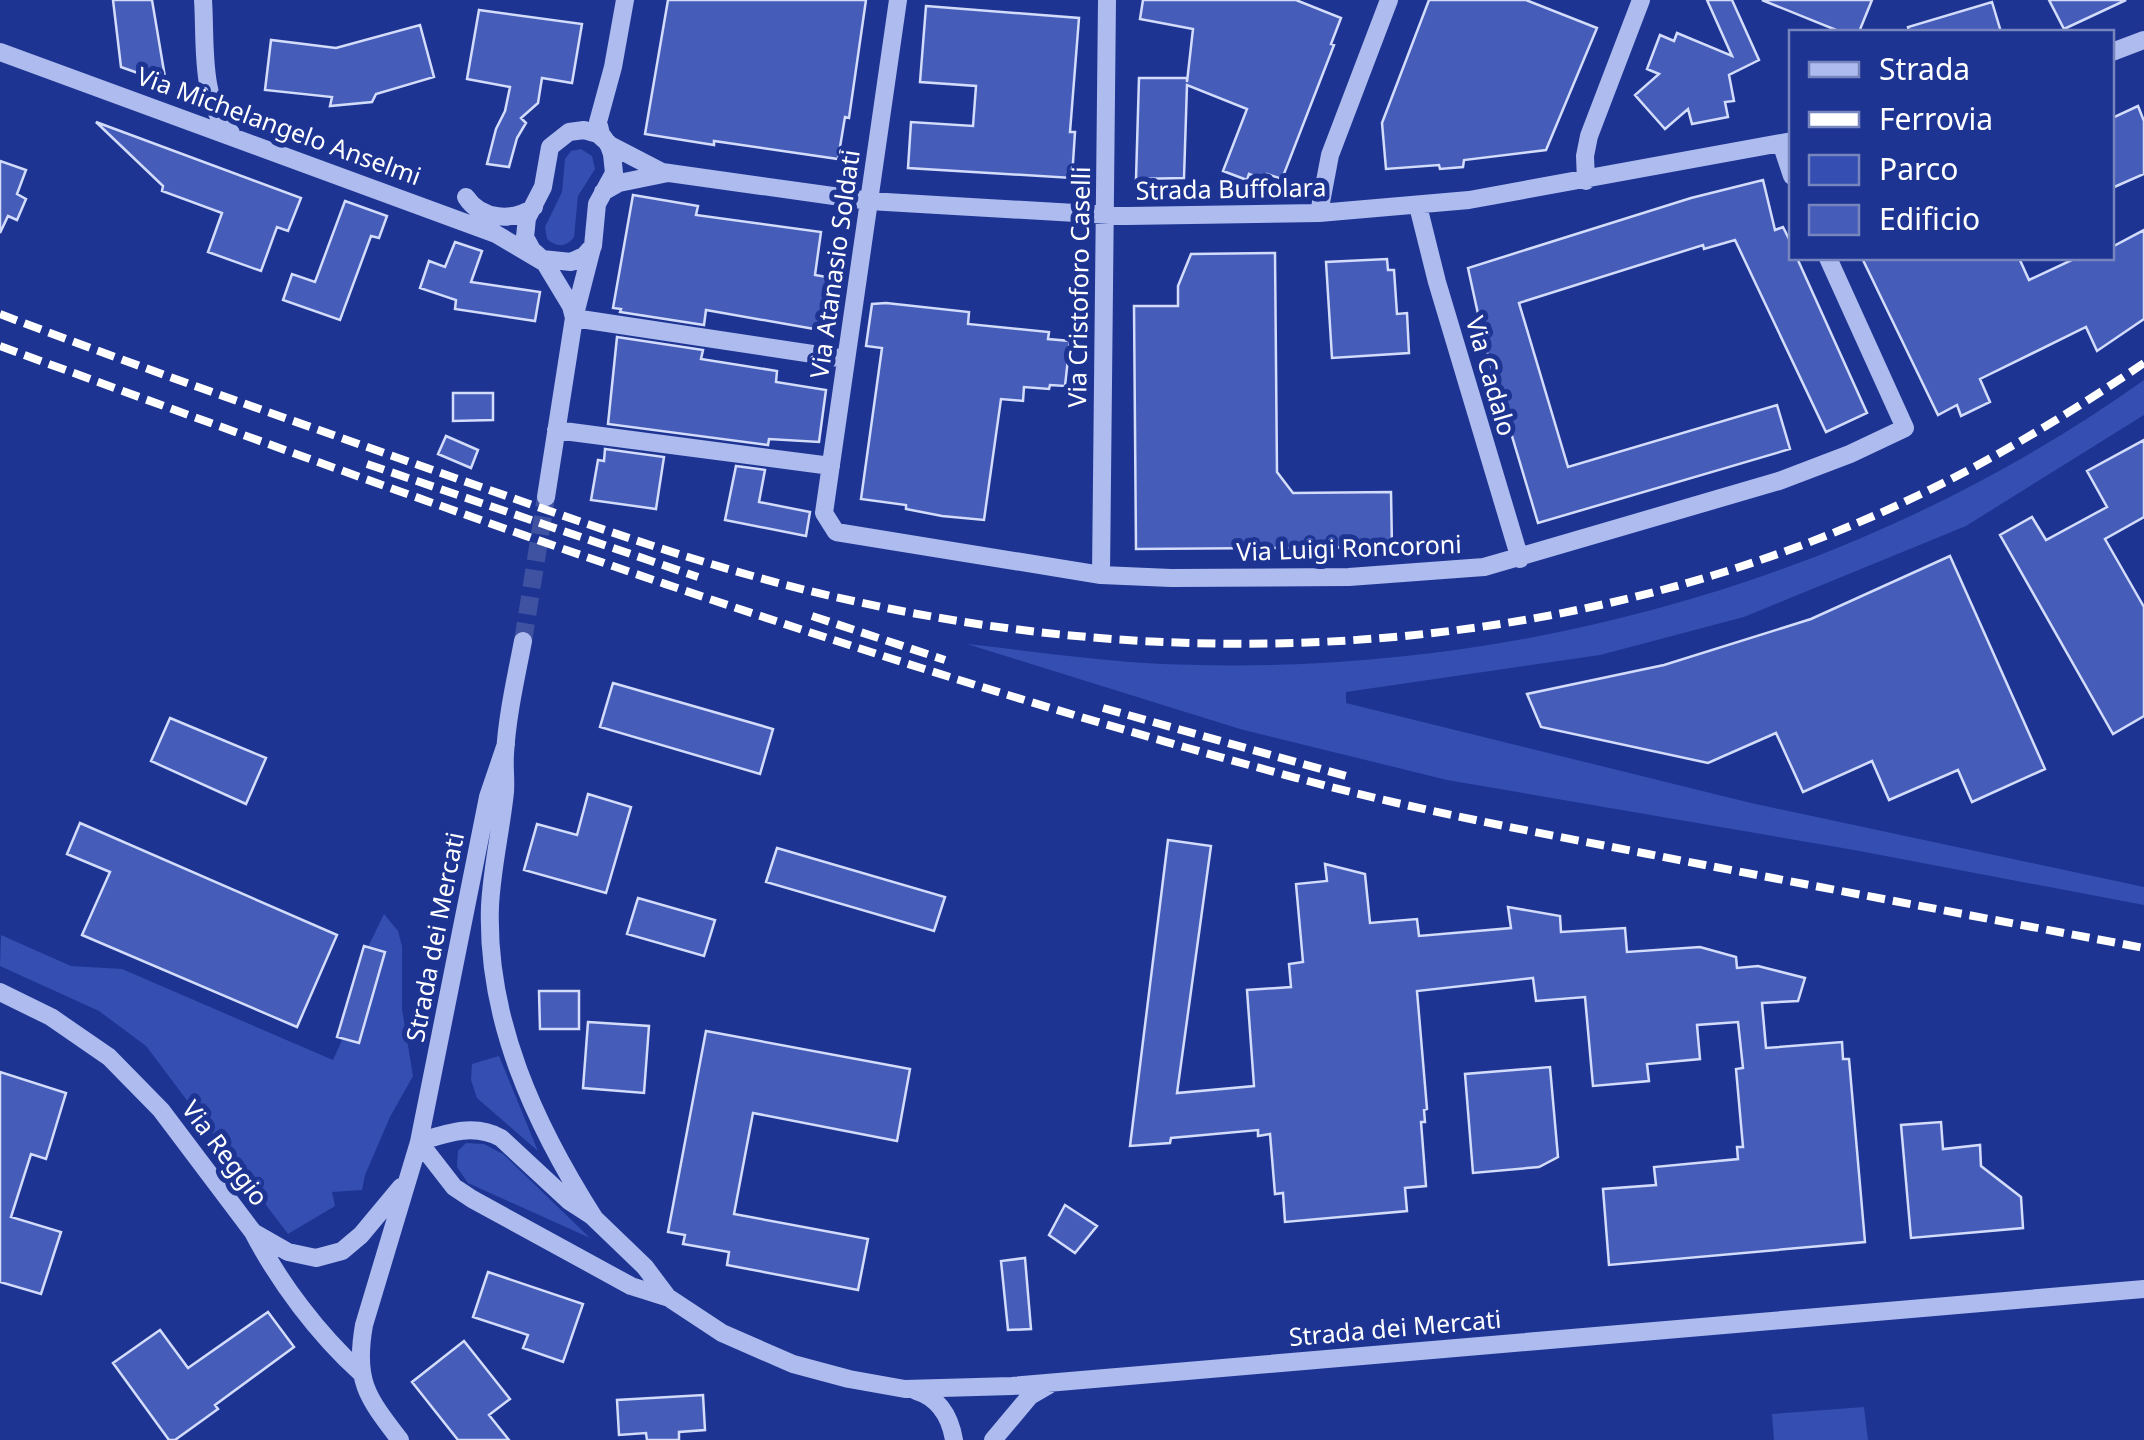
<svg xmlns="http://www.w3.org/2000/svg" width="2144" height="1440" font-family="'Noto Sans',sans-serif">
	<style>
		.green { fill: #344eb1 }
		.building { fill: #455db9; stroke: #d3dcfa; stroke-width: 2.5 }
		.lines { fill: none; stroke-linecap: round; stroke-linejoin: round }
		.minor-tunnel { stroke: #3f52a2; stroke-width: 18; stroke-dasharray: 18 9; stroke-linecap: butt }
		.minor { stroke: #adbbee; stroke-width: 18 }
		.rail { stroke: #fff; stroke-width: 8; stroke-dasharray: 18 8; stroke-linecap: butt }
		.labels { text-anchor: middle; stroke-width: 10; stroke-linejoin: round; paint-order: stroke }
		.street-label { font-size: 25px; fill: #fff; stroke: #1d3492 }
	</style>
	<rect width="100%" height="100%" fill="#1d3492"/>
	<path class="green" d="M581 149 592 156 595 169 578 196 574 237C567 247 557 248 547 239L545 227 562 192 565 159 571 151Z
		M2144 380V415L1966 526 1744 617 1600 655 1346 692V703L1751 803 2144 887V905L1854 850 1447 780 1240 729 967 644C1032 651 1098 661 1163 664 1509 679 1862 581 2144 380Z
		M384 914 398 931 402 946V1009L413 1076 390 1117 365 1175 362 1190 332 1192 335 1206 288 1234 146 1046 99 1011 0 966 1 935 71 966 122 969 333 1060 343 1038 359 1042 385 953 368 947Z
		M499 1056 538 1151 477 1098 471 1080 472 1064Z
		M466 1143 484 1144 503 1154 590 1238 468 1183 457 1167 458 1151Z
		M1864 1407 1868 1440H1774L1772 1414Z"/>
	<path class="building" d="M113 0H152L166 83 121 67Z
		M668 0H866L849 118 845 117 838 159 714 141V145L645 134Z
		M1143 0H1296L1341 18 1331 44 1334 45 1282 179 1267 174 1265 180 1249 174 1247 180 1223 171 1247 109 1187 85 1184 178 1136 179 1139 78H1187V82L1193 29 1140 19Z
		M1429 0H1526L1597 28 1546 150 1464 160 1463 167 1440 169 1439 165 1386 169 1382 123Z
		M1707 0H1732L1759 60 1729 75 1734 101 1725 102 1728 117 1692 124 1688 109 1665 129 1635 95 1659 74 1647 69 1660 35 1674 41 1677 33 1732 56Z
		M1762 0H1872L1859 32H1841Z
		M2049 0H2126L2064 29Z
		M1992 2 2001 32H1909L1908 27Z
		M926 6 1079 18 1070 132H1075L1072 178 908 168 911 122 973 126 976 86 920 82Z
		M479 10 582 24 572 83 542 78 538 103 521 118 526 123 517 138 509 167 487 164 496 129 505 111 510 87 467 79Z
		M420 25 434 77 376 94 372 102 330 106 332 97 265 90 271 40 336 48Z
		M2138 106 2144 121V174L2112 188V118Z
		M96 122 301 198 288 231 277 227 261 271 208 252 222 213 162 191 163 186Z
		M0 161 26 170 17 194 26 199 17 220 8 216 0 233Z
		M1763 180 1775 230 1783 227 1792 245V258H1797L1867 413 1826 432 1735 240 1704 249 1703 245 1519 303 1568 467 1777 405 1790 449 1538 523 1485 346 1468 268 1691 198Z
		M633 195 698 206 696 215 821 232 815 275 827 277 820 330 706 310 704 325 620 312 621 309 613 308Z
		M345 201 387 216 379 238 371 236 340 320 283 300 292 274 315 282Z
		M2144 230V319L2097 351 2086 327 1980 379 1990 402 1961 416 1957 405 1938 415 1862 258H2019L2029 280 2076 258H2112V247Z
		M455 242 482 251 471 282 540 292 535 321 455 309 456 300 420 288 429 261 445 267Z
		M1275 253 1277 472 1293 493 1391 492 1392 547 1136 549 1134 306H1178V286L1191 254Z
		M1387 259 1388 270H1394L1397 314 1407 313 1409 353 1332 358 1326 262Z
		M886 303 969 312 968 324 1049 332 1048 339 1070 341 1065 386 1050 385 1049 389 1024 387 1023 401 1001 399 984 520 942 516 906 509V505L861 499 882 348 866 346 872 304Z
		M617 337 703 350 701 359 777 371 776 382 826 390 819 442 769 439 768 445 608 424Z
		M453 393H493V420L453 421Z
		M446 436 478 450 471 468 438 454Z
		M2144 440V517L2105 539 2144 607V716L2113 734 2000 535 2032 517 2046 540 2107 507 2087 471Z
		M605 449 664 457 656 509 591 500 598 460 604 461Z
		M736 466 765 470 759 502 810 512 806 536 725 520Z
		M1950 556 2045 769 1972 802 1958 770 1889 800 1872 761 1803 792 1776 733 1708 763 1541 727 1527 694 1664 665 1811 619Z
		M613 683 773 729 760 774 600 727Z
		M170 718 266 758 246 804 151 761Z
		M588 794 631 807 606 893 524 870 537 824 577 835Z
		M80 823 337 935 297 1027 82 935 110 872 67 854Z
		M1168 840 1211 846 1177 1093 1254 1086 1247 990 1291 987 1289 964 1303 962 1296 884 1327 881 1325 864 1365 874 1370 923 1417 919 1419 936 1511 928 1508 907 1560 916 1561 932 1625 928 1627 952 1700 947 1736 957 1737 968 1758 966 1805 978 1798 1001 1762 1003 1766 1048 1842 1042 1843 1059H1849L1865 1242 1609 1265 1603 1189 1656 1185 1654 1167 1738 1159 1737 1147H1743L1736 1069 1743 1068 1738 1022 1697 1025 1700 1059 1647 1064 1649 1081 1593 1086 1585 997 1536 1001 1533 978 1417 991 1427 1109 1424 1110 1425 1122H1421L1426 1186 1405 1188 1407 1211 1285 1222 1283 1193 1275 1194 1270 1134 1258 1136V1130L1171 1138 1170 1143 1130 1146Z
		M777 848 945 897 934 931 766 882Z
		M638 898 715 920 704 956 627 934Z
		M364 946 385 952 359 1043 337 1037Z
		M539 991H579V1029H540Z
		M588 1022 649 1026 644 1093 583 1088Z
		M706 1031 910 1069 897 1141 753 1113 734 1214 868 1239 858 1290 727 1265 729 1252 683 1244 685 1235 668 1232Z
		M1550 1067 1558 1157 1539 1167 1473 1173 1465 1074Z
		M0 1072 66 1093 46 1159 31 1154 11 1217 61 1232 41 1294 0 1282Z
		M1941 1122 1943 1149 1980 1145 1981 1166 2021 1197 2023 1228 1911 1238 1901 1125Z
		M1065 1205 1097 1226 1075 1253 1049 1235Z
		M1025 1258 1031 1329 1008 1330 1001 1261Z
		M488 1272 583 1304 563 1362 523 1348 528 1335 473 1317Z
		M268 1312 294 1347 215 1405 218 1409 175 1440H169L113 1363 160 1330 188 1368Z
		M464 1341 510 1399 489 1415 509 1440H458L412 1382Z
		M703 1395 705 1430 679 1432V1440H647L646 1433 619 1435 617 1400Z"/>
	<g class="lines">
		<path class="minor-tunnel" d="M523 641 546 497"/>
		<path class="minor" d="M203 0C206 41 199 102 231 133
			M625 0 613 67 598 122 601 134 608 144 662 172 869 201 1127 216 1319 213 1469 200 1792 141
			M898 0 824 513 836 532 1101 575 1171 578 1349 577 1484 567 1779 481 1850 454 1905 428 1828 258
			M0 52 496 234 545 263 571 306 574 318
			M2112 52 2144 40
			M584 130 598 134 608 143 612 154 614 173 597 204 593 246 584 256 571 262 542 259 532 250 525 237 527 218 543 187 550 147 569 132Z
			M1781 143 1792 176
			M1586 181 1585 156 1589 136 1641 0
			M603 192 619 183 668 173
			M466 197C481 220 513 222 534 207
			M1418 206 1437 282 1520 559
			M1319 213 1330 155 1389 0
			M574 318 846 359
			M556 430 831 466
			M546 497 574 318 592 248
			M1101 575 1107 0
			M523 641C516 678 507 716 505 754 504 767 506 779 505 792 501 830 492 867 490 906 486 1020 535 1125 595 1219
			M0 992 51 1017 109 1057 161 1110 253 1232 288 1252 316 1258 342 1251 361 1235 401 1187
			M419 1142 454 1187 472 1199 631 1286 669 1298 722 1333 793 1364 849 1379 905 1389 1012 1386 2144 1289
			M419 1142C447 1133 474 1123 501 1138L569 1201 592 1216 645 1267 666 1295
			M253 1232C279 1282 318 1334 360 1372
			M916 1391C939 1398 950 1416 954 1440
			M400 1440C367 1397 354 1381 364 1325L419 1142 488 797 506 744
			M993 1440 1030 1396 1049 1385"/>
		<path class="rail" d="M0 314C152 372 305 425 458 479 590 525 721 573 858 602 1210 679 1592 653 1919 495 1998 457 2072 412 2144 363
			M0 346C431 504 864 663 1308 781 1420 811 1535 832 1648 854 1813 886 1979 917 2144 948
			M367 464 698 577
			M812 616 945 660
			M1103 708 1353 778"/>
	</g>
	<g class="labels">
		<g class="street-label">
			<text transform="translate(279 126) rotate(20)" y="9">Via Michelangelo Anselmi</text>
			<text transform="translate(1231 189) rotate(-1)" y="9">Strada Buffolara</text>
			<text transform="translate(835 264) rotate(-82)" y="9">Via Atanasio Soldati</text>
			<text transform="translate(1079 287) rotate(-89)" y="9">Via Cristoforo Caselli</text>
			<text transform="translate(1491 376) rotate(74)" y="9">Via Cadalo</text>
			<text transform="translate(1349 548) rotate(-2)" y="9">Via Luigi Roncoroni</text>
			<text transform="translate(435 937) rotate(-79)" y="9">Strada dei Mercati</text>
			<text transform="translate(225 1153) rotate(53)" y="9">Via Reggio</text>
			<text transform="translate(1395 1328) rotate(-5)" y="9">Strada dei Mercati</text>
		</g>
	</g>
	<rect x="1789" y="30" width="325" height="230" fill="#1d3492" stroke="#7785be" stroke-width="2.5"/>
	<rect x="1809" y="62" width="50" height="15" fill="#adbbee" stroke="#7785be" stroke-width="2.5"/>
	<text x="1879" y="80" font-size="30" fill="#ffffff">Strada</text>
	<rect x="1809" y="112" width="50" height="15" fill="#ffffff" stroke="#7785be" stroke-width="2.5"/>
	<text x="1879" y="130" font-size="30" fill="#ffffff">Ferrovia</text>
	<rect x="1809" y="155" width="50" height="30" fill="#344eb1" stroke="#7785be" stroke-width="2.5"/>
	<text x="1879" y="180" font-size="30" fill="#ffffff">Parco</text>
	<rect x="1809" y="205" width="50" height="30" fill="#455db9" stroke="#7785be" stroke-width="2.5"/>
	<text x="1879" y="230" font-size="30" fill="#ffffff">Edificio</text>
</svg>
